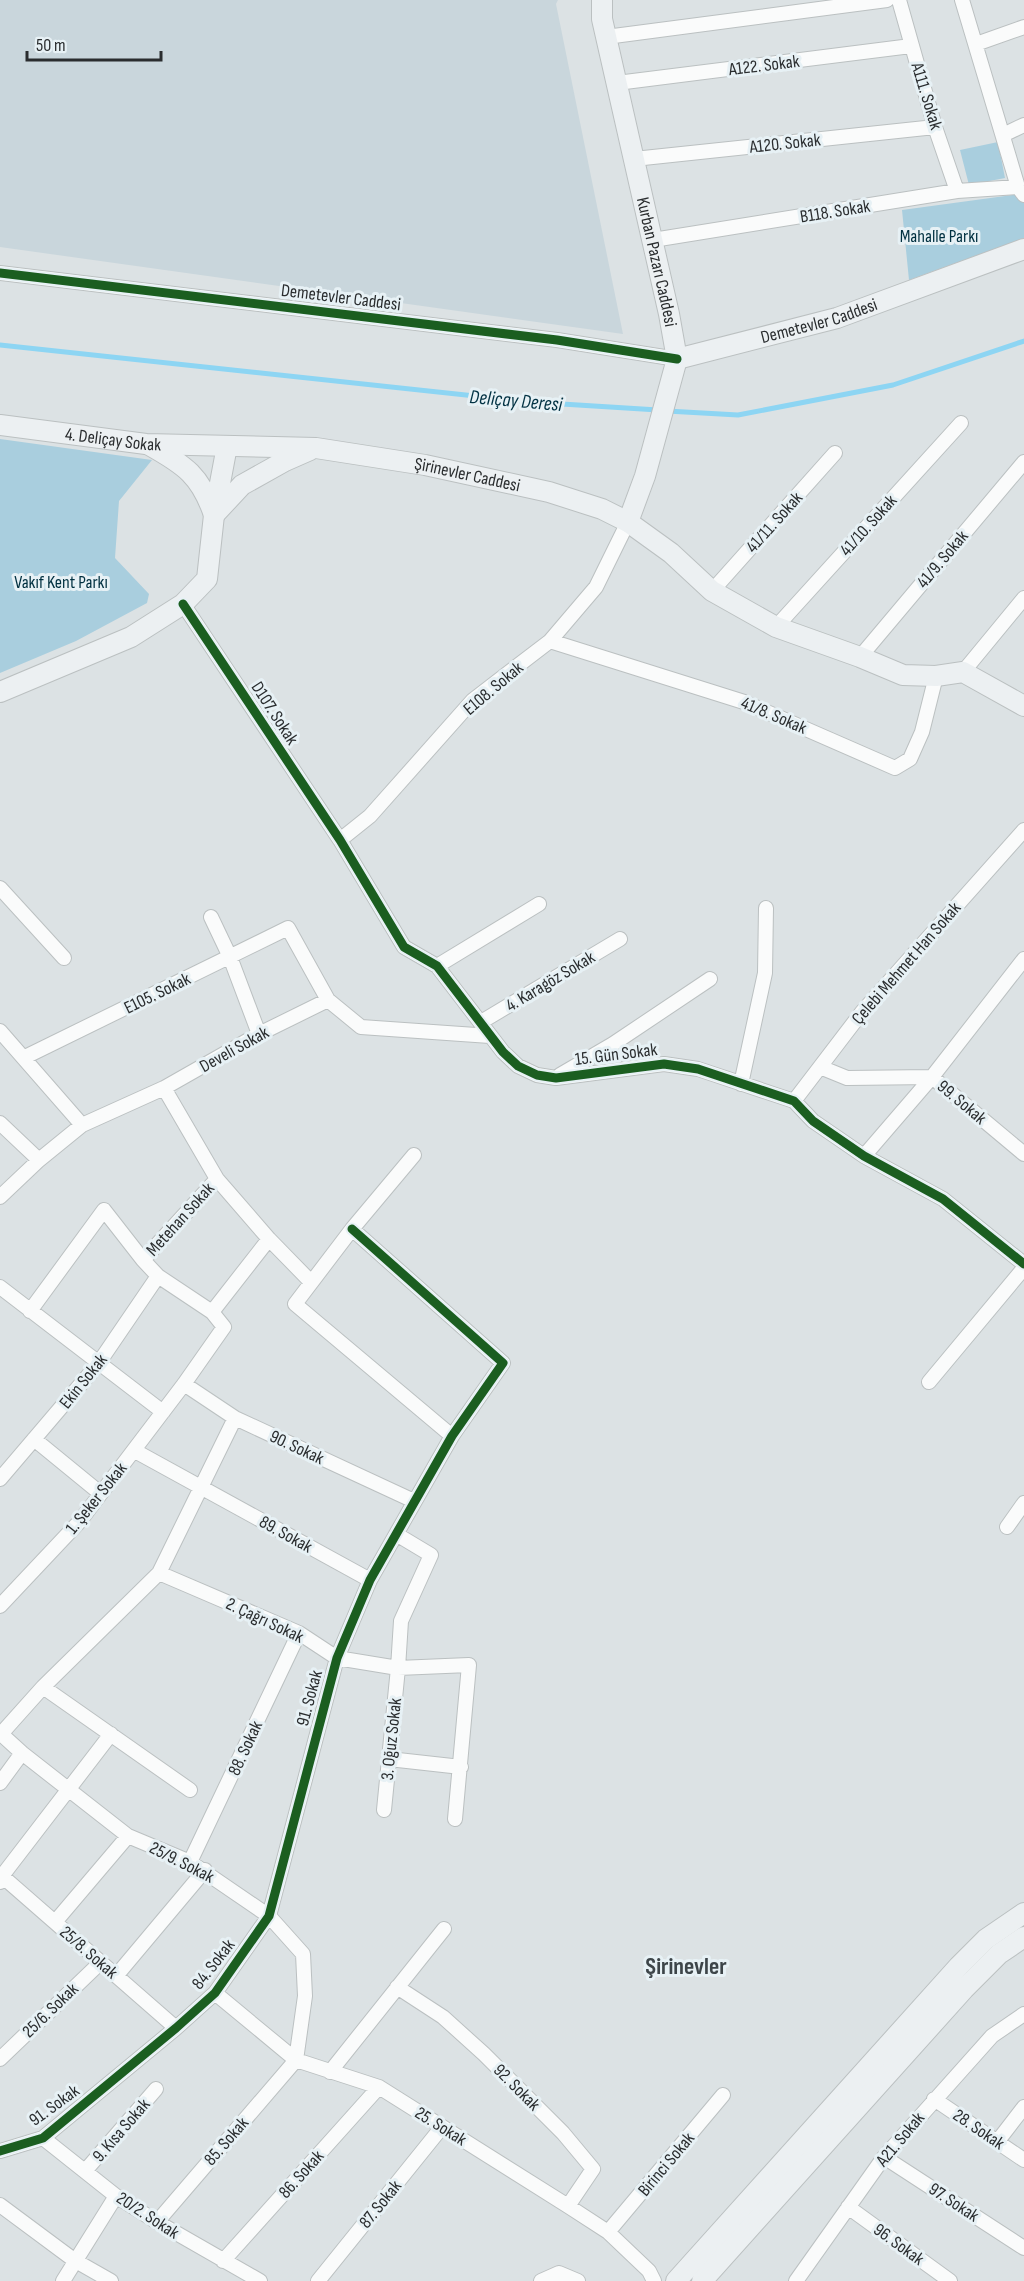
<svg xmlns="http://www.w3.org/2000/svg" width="1024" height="2281" font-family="'Sofia Sans Condensed',sans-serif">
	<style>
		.built { fill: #c9d6dc }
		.green { fill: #a9cede }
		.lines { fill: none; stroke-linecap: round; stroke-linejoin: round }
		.stream { stroke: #8dd5f3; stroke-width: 5 }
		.street-casing { stroke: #bbc0c1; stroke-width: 16 }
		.secondary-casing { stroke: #bbc0c1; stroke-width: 22 }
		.street { stroke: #fafbfb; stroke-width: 14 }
		.secondary { stroke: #ecf0f2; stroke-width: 20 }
		.cycleway-casing { stroke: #e7f1f5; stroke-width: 13 }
		.cycleway { stroke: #1b5e20; stroke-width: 9 }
		.labels { text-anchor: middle; stroke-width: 6; stroke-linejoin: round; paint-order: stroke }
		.street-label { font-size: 18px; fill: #2a2d2f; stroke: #e7f1f5 }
		.park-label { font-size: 18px; fill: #003040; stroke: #e7f1f5 }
		.water-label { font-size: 20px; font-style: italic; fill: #023243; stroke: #e7f1f5 }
		.district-label { font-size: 24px; font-weight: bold; fill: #3d4549; stroke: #e7f1f5 }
	</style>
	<rect width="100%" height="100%" fill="#dce2e4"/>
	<path class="built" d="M0 0H558L556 4 623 334 0 247Z"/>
	<path class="green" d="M998 142 1005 178 969 185 960 150Z
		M1020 194 1024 202V238L909 280 902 210Z
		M0 439 152 460 119 501 115 558 149 594 147 603 76 641 0 673Z"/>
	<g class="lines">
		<path class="stream" d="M0 345 530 402 658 410
			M667 411 738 415 893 385 1024 341"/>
		<g class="street-casing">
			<path id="street" d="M899 0 935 127 957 191
				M962 0 1018 187 1024 195
				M606 37 887 0
				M976 44 1024 27
				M617 83 911 46
				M1003 135 1024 125
				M634 159 935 127
				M653 240 957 191 1018 187
				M0 273 557 340 677 359
				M712 591 835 453
				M183 604 340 840 404 947 437 966 503 1052 518 1066 537 1075 556 1078 664 1064 698 1069 794 1101 813 1121 864 1156 943 1199 1024 1264
				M776 627 961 423
				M550 641 744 702 895 768 910 759 922 732 936 676
				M860 657 1024 462
				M963 672 1024 598
				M340 840 370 816 473 700 550 641 596 587 628 522
				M0 888 64 958
				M211 917 230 957 259 1034
				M437 966 539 904
				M481 1022 620 939
				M0 1031 82 1125
				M25 1057 288 928 328 1000
				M820 1067 847 1078 932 1077 1024 1154
				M560 1075 613 1044 710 979
				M741 1084 765 973 766 908
				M164 1088 217 1179 269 1239 311 1282
				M794 1101 862 1012 1024 830
				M0 1123 39 1160
				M414 1155 352 1229 295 1304 452 1436
				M864 1156 932 1077 1024 959
				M0 1197 39 1160 82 1125 164 1088 259 1034 328 1000 361 1027 490 1036
				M143 1260 217 1179
				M0 1287 163 1412
				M30 1311 104 1210 143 1260 158 1276 212 1312
				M929 1382 1024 1268
				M184 1384 235 1418 414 1501
				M34 1439 100 1493
				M135 1451 370 1580
				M0 1479 98 1364 158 1276
				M1007 1527 1024 1503
				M159 1573 299 1633 337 1658 398 1668 469 1665 455 1819
				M0 1606 80 1521 184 1384 224 1327 212 1312 269 1239
				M43 1687 190 1790
				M0 1733 22 1753 128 1836 190 1862 269 1916 303 1954 305 1996 296 2060
				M1 1734 43 1687 159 1573 235 1418
				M389 1759 461 1767
				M0 1783 22 1753
				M384 1810 398 1668 401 1621 431 1555 396 1534
				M190 1862 299 1633
				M2 1876 176 2028
				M0 1882 2 1876 111 1734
				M55 1922 128 1836
				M116 1976 205 1870
				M397 1987 443 2017 484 2054 563 2133 593 2169 568 2206
				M215 1993 296 2060 379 2087 568 2206 608 2232 649 2271 654 2281
				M0 2059 101 1962
				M330 2072 444 1929
				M934 2099 1024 2160
				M43 2138 116 2196 157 2222 260 2281
				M997 2142 1024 2107
				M0 2151 43 2138 176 2028 215 1993 269 1916 337 1658 370 1580 452 1436 503 1363 352 1229
				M884 2157 1024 2248
				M85 2171 156 2089
				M0 2205 74 2260 111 2281
				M848 2207 950 2281
				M157 2222 296 2060
				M608 2232 723 2095
				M223 2261 379 2087
				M63 2281 116 2196
				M318 2281 442 2127
				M541 2281 559 2273 578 2281
				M796 2281 884 2157 992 2036 1024 2014"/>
		</g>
		<g class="secondary-casing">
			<g id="secondary">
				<path id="s1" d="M602 0V19L669 314 677 359 645 476 628 522"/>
				<path id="s2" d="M677 359 837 318 1024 249"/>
				<path id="s3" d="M0 425 146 444 316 448 425 465 549 492 602 509 628 522 671 553 712 591 776 627 860 657 903 675 936 676 963 672 1024 706"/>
				<path d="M149 445C185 465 201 476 214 515"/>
				<path d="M214 515 242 485 285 461 310 450"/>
				<path d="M0 692 131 637 183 604 207 579 214 515 227 446"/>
				<path d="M676 2281 959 1966 986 1939 1024 1913"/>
				<path d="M702 2281 964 1989 999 1954 1024 1937"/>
			</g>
		</g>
		<use href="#street" class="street"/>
		<use href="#secondary" class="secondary"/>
		<g class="cycleway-casing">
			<path id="cycleway" d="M0 273 557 340 677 359
				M183 604 340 840 404 947 437 966 503 1052 518 1066 537 1075 556 1078 664 1064 698 1069 794 1101 813 1121 864 1156 943 1199 1024 1264
				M0 2151 43 2138 176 2028 215 1993 269 1916 337 1658 370 1580 452 1436 503 1363 352 1229"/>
		</g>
		<use href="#cycleway" class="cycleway"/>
	</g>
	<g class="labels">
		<g class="street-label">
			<text transform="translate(764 65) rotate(-7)" y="6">A122. Sokak</text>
			<text transform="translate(927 96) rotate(73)" y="6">A111. Sokak</text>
			<text transform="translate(785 143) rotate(-6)" y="6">A120. Sokak</text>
			<text transform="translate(835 211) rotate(-9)" y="6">B118. Sokak</text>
			<text dy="6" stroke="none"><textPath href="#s1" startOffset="268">Kurban Pazarı Caddesi</textPath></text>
			<text transform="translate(341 297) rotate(7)" y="6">Demetevler Caddesi</text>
			<text dy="6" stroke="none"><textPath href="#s2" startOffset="147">Demetevler Caddesi</textPath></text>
			<text dy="6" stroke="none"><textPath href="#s3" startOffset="114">4. Deliçay Sokak</textPath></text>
			<text dy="6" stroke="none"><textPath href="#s3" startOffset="471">Şirinevler Caddesi</textPath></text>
			<text transform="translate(774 522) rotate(-48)" y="6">41/11. Sokak</text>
			<text transform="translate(868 525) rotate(-48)" y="6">41/10. Sokak</text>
			<text transform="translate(942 559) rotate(-50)" y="6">41/9. Sokak</text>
			<text transform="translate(493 688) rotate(-40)" y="6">E108. Sokak</text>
			<text transform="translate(275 713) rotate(57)" y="6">D107. Sokak</text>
			<text transform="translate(774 715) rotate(23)" y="6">41/8. Sokak</text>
			<text transform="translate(906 963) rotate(-49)" y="6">Çelebi Mehmet Han Sokak</text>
			<text transform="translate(550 981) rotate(-31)" y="6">4. Karagöz Sokak</text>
			<text transform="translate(157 993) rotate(-26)" y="6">E105. Sokak</text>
			<text transform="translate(234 1049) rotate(-29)" y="6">Develi Sokak</text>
			<text transform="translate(616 1054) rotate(-7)" y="6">15. Gün Sokak</text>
			<text transform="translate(962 1102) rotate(40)" y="6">99. Sokak</text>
			<text transform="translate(180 1219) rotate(-48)" y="6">Metehan Sokak</text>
			<text transform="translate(83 1381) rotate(-51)" y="6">Ekin Sokak</text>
			<text transform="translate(297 1447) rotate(25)" y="6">90. Sokak</text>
			<text transform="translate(96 1498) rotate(-51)" y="6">1. Şeker Sokak</text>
			<text transform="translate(286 1534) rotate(29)" y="6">89. Sokak</text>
			<text transform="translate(265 1620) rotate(25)" y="6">2. Çağrı Sokak</text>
			<text transform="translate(309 1698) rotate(-75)" y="6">91. Sokak</text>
			<text transform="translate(391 1739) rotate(-84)" y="6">3. Oğuz Sokak</text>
			<text transform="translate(245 1748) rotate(-65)" y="6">88. Sokak</text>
			<text transform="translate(182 1862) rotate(27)" y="6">25/9. Sokak</text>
			<text transform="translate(89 1952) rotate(41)" y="6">25/8. Sokak</text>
			<text transform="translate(213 1964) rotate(-52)" y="6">84. Sokak</text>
			<text transform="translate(50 2010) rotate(-44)" y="6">25/6. Sokak</text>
			<text transform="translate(517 2087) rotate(45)" y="6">92. Sokak</text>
			<text transform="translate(54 2105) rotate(-36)" y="6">91. Sokak</text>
			<text transform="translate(441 2126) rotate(32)" y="6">25. Sokak</text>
			<text transform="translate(979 2129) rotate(34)" y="6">28. Sokak</text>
			<text transform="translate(121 2130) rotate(-49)" y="6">9. Kısa Sokak</text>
			<text transform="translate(900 2139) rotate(-50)" y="6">A21. Sokak</text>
			<text transform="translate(226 2141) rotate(-49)" y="6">85. Sokak</text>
			<text transform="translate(666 2164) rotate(-50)" y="6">Birinci Sokak</text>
			<text transform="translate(301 2174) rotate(-48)" y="6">86. Sokak</text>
			<text transform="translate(954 2202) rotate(33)" y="6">97. Sokak</text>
			<text transform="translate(380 2204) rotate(-51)" y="6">87. Sokak</text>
			<text transform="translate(148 2215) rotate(33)" y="6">20/2. Sokak</text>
			<text transform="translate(899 2244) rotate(36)" y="6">96. Sokak</text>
		</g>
		<g class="park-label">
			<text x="939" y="242">Mahalle Parkı</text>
			<text x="61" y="588">Vakıf Kent Parkı</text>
		</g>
		<g class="water-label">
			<text transform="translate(516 400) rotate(5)" y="7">Deliçay Deresi</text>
		</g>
		<g class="district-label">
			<text x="686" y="1974">Şirinevler</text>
		</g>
	</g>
	<path d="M27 51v9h134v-9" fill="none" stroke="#2a2d2f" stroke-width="3"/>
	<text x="36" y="51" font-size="18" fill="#2a2d2f" stroke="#e7f1f5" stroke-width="4.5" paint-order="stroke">50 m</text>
</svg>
